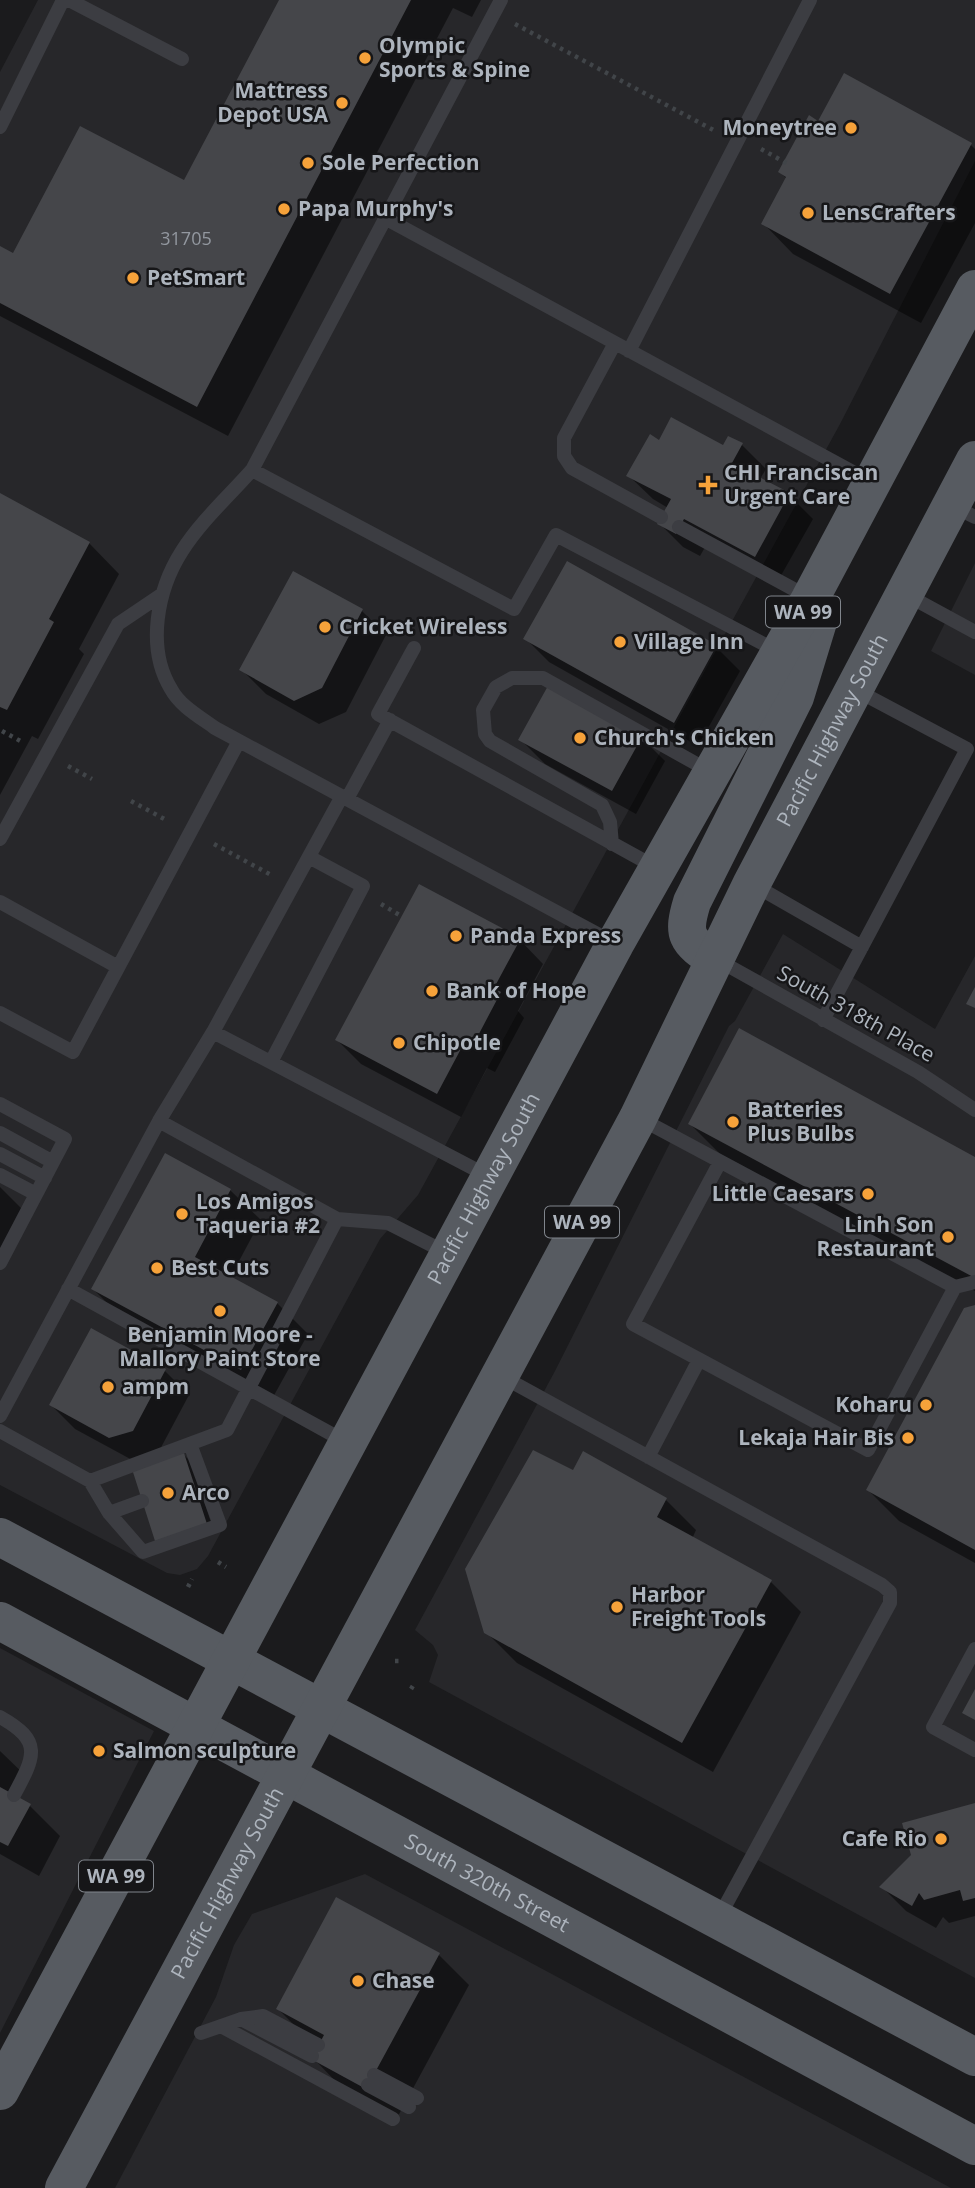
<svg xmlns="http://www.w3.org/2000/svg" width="975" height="2188" font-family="'Open Sans',sans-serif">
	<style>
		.built { fill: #27272a }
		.shadow { fill: #0007 }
		.building { fill: #45464a }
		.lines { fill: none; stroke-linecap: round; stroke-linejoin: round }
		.path { stroke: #414549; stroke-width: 4.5; stroke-dasharray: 3.5 5; stroke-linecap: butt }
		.lane { stroke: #3c3d42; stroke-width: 14 }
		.primary { stroke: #575b61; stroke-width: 38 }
		.poi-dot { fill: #f6a23a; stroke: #161618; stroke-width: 2.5 }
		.labels { text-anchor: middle; stroke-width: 5; stroke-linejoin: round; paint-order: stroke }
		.number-label { font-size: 18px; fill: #9398a0 }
		.shield { fill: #161618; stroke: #80858c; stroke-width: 2 }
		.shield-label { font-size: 19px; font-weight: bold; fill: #adb4bd }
		.poi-label { font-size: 21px; font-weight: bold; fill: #adb4bd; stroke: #161618; text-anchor: start }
		.street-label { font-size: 21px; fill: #adb4bd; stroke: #161618 }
	</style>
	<rect width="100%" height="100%" fill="#1b1b1d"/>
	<path class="built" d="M38 0H975V161L840 424 418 1195 380 1239 208 1556 197 1569 180 1575 167 1573 0 1485V72Z
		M975 563V675L931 651Z
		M783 934 935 1029 975 956V1978L429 1682 438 1655 433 1645 415 1630 555 1371 729 1026 735 1021Z
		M0 1648 154 1731 0 2033Z
		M365 1874 951 2188H115L216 1997 234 1945 252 1914Z"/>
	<path class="shadow" d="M281 0H481L472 17 453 8 228 436 0 316V248L14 255 184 183Z
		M971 145 975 149V223L921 323 793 254 763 223 787 179 780 172Z
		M659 442 723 447 742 445 766 469 760 479 789 495 813 519 779 579 708 542 700 556 683 547 659 523 668 508 653 499 629 476Z
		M0 495 89 543 119 574 79 649 84 654 38 739 32 736 0 795Z
		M567 564 716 647 740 671 698 746 549 662 525 638Z
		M293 573 362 611 386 635 346 712 319 724 266 694 242 670Z
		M641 737 665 761 636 814 545 764 521 740Z
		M520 940 543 964 518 1011 524 1018 495 1072 487 1068 461 1117 361 1064 337 1040Z
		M690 1124 975 1159V1291L720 1154Z
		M0 1187 27 1214 0 1264Z
		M230 1190 261 1220 230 1278 277 1303 308 1334 272 1399 123 1319 93 1289Z
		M975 1306V1563L899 1521 868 1490Z
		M91 1331 165 1371 189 1395 157 1455 134 1461 75 1429 51 1405Z
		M184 1455 192 1463 214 1532 164 1548Z
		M574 1472 666 1500 696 1530 692 1539 771 1582 801 1612 713 1772 517 1663 486 1632Z
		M0 1751 27 1777 16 1798 30 1806 60 1836 39 1876 0 1854Z
		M975 1805V1916L949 1923 943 1917 936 1928 906 1911 882 1887Z
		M438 1954 469 1985 397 2118 343 2089 313 2058 308 2039 278 2009Z"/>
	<path class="building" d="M279 0H411L197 407 0 303V246L13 253 80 126 184 180Z
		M844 73 972 143 890 294 761 224 786 177 778 172 809 115 818 121Z
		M671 417 723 445 728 436 743 443 732 463 790 493 755 557 684 519 676 534 657 524 671 499 626 476 650 434 659 440Z
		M0 493 90 542 49 619 54 622 7 710 0 707Z
		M567 561 717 645 674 723 523 639Z
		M293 571 363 609 322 688 294 701 239 670Z
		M549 684 643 735 612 791 518 740Z
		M419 884 521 938 494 988 501 992 471 1049 463 1045 437 1094 335 1040Z
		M975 987V1008L966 1004Z
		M739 1028 975 1157V1278L688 1124Z
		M165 1153 231 1189 195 1257 278 1302 241 1370 91 1289Z
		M975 1305V1550L866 1490 964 1308Z
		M91 1328 166 1369 133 1431 109 1438 49 1405Z
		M533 1450 573 1470 583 1451 667 1498 657 1517 772 1580 682 1743 484 1633 465 1569Z
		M184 1453 207 1524 155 1541 132 1469Z
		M975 1689V1720L962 1713Z
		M0 1787 31 1804 8 1846 0 1842Z
		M975 1803V1898L963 1901 960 1890 924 1900 919 1893 912 1906 879 1887 911 1855 902 1823Z
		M336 1897 440 1953 366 2089 311 2059 324 2035 276 2009Z"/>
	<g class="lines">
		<path class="path" d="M515 24 717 132
			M761 149 788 164
			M2 731 24 743
			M68 766 92 779
			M131 801 168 821
			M214 844 273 876
			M381 904 401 916
			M218 1562 226 1567
			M188 1587 192 1579
			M395 1661H402
			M411 1689 414 1684"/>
		<path class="lane" d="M69 0 182 59
			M501 0 252 470C229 496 201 521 182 551 157 590 146 648 171 689 180 706 200 717 215 728L614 943
			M0 127 63 0
			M385 218 871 482
			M615 343 564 438V456L572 468 661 517
			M629 351 810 0
			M252 470 514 609 556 535 777 651
			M951 505 975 517
			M679 527 810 598
			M905 594 975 632
			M414 648 378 714 657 868
			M347 799 390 720
			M0 839 118 624 161 595
			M612 844 610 822 602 805 490 741 485 734 483 710 496 687 512 678H543L711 772
			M754 885 862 947
			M0 902 118 967
			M716 959 918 1072 975 1110
			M0 1013 73 1052 239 741
			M823 1020 967 749 856 690
			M213 1032 488 1176
			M271 1062 363 886 309 857
			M0 1104 65 1139 0 1263
			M639 1118 955 1287 975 1282
			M159 1121 337 1219 388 1223 447 1253
			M0 1133 53 1162
			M0 1154 45 1178
			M720 1162 633 1324 868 1450 955 1287
			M0 1175 36 1194
			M68 1289 346 1442
			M501 1376 882 1585 890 1592V1603L718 1919
			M0 1416 159 1121 213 1032 342 796
			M0 1431 90 1481 227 1430 337 1219
			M648 1457 699 1360
			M90 1481 109 1513 143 1552 220 1525 190 1444
			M109 1513 142 1501
			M975 1649 933 1727 975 1750
			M0 1717C43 1741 35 1756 14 1795
			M241 2019 312 2056
			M221 2026 393 2119
			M201 2033 241 2019 263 2016 318 2045
			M374 2075 417 2098
			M368 2085 409 2107"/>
		<g class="primary">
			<path d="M715 959C686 941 682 935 692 902L795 697 821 612"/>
			<path d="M0 1537 975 2057"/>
			<path id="s1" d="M0 1621 975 2146"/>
			<path id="s2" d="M0 2091 615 944 810 599 975 289"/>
			<path id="s3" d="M64 2188 638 1118 752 883 975 460"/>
		</g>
	</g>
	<g class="poi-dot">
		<circle cx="365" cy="58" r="7"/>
		<circle cx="342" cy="103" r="7"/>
		<circle cx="851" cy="128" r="7"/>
		<circle cx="308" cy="163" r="7"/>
		<circle cx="284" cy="209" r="7"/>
		<circle cx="808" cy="213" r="7"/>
		<circle cx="133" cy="278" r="7"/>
		<path d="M704.5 474.5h7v7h7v7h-7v7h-7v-7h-7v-7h7z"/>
		<circle cx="325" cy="627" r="7"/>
		<circle cx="620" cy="642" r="7"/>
		<circle cx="580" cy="738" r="7"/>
		<circle cx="456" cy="936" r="7"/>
		<circle cx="432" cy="991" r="7"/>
		<circle cx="399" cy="1043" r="7"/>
		<circle cx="733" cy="1122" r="7"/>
		<circle cx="868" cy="1194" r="7"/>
		<circle cx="182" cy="1214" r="7"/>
		<circle cx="948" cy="1237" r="7"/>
		<circle cx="157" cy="1268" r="7"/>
		<circle cx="220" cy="1311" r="7"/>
		<circle cx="108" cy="1387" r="7"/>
		<circle cx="926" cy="1405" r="7"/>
		<circle cx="908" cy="1438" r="7"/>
		<circle cx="168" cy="1493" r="7"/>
		<circle cx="617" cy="1607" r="7"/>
		<circle cx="99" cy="1751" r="7"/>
		<circle cx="941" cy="1839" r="7"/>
		<circle cx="358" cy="1981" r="7"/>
	</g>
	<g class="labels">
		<g class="number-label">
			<text x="186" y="245">31705</text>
		</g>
		<g class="shield">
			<rect x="766" y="596.5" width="74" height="31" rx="5"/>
			<rect x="545" y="1206.5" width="74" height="31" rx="5"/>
			<rect x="79" y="1860.5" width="74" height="31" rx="5"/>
		</g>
		<g class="shield-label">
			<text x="803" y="619">WA 99</text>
			<text x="582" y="1229">WA 99</text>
			<text x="116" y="1883">WA 99</text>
		</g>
		<g class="poi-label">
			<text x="379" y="53">Olympic<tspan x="379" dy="24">Sports &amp; Spine</tspan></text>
			<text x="328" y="98" text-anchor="end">Mattress<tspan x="328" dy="24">Depot USA</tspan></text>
			<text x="837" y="135" text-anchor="end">Moneytree</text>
			<text x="322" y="170">Sole Perfection</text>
			<text x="298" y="216">Papa Murphy's</text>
			<text x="822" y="220">LensCrafters</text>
			<text x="147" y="285">PetSmart</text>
			<text x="724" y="480">CHI Franciscan<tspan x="724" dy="24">Urgent Care</tspan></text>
			<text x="339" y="634">Cricket Wireless</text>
			<text x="634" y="649">Village Inn</text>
			<text x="594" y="745">Church's Chicken</text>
			<text x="470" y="943">Panda Express</text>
			<text x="446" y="998">Bank of Hope</text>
			<text x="413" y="1050">Chipotle</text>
			<text x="747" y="1117">Batteries<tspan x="747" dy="24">Plus Bulbs</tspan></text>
			<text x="854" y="1201" text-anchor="end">Little Caesars</text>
			<text x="196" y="1209">Los Amigos<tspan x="196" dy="24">Taqueria #2</tspan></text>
			<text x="934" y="1232" text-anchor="end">Linh Son<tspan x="934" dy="24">Restaurant</tspan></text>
			<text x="171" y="1275">Best Cuts</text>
			<text x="220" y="1342" text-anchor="middle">Benjamin Moore -<tspan x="220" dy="24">Mallory Paint Store</tspan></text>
			<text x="122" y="1394">ampm</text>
			<text x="912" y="1412" text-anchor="end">Koharu</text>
			<text x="894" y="1445" text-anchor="end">Lekaja Hair Bis</text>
			<text x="182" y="1500">Arco</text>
			<text x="631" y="1602">Harbor<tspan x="631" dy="24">Freight Tools</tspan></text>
			<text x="113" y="1758">Salmon sculpture</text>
			<text x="927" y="1846" text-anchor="end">Cafe Rio</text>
			<text x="372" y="1988">Chase</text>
		</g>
		<g class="street-label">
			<text dy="7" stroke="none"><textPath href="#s3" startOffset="1648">Pacific Highway South</textPath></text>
			<text transform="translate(856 1014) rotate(29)" y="7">South 318th Place</text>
			<text dy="7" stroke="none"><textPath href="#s2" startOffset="1024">Pacific Highway South</textPath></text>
			<text dy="7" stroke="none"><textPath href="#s3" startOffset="346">Pacific Highway South</textPath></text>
			<text dy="7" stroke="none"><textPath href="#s1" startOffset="553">South 320th Street</textPath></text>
		</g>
	</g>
</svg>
